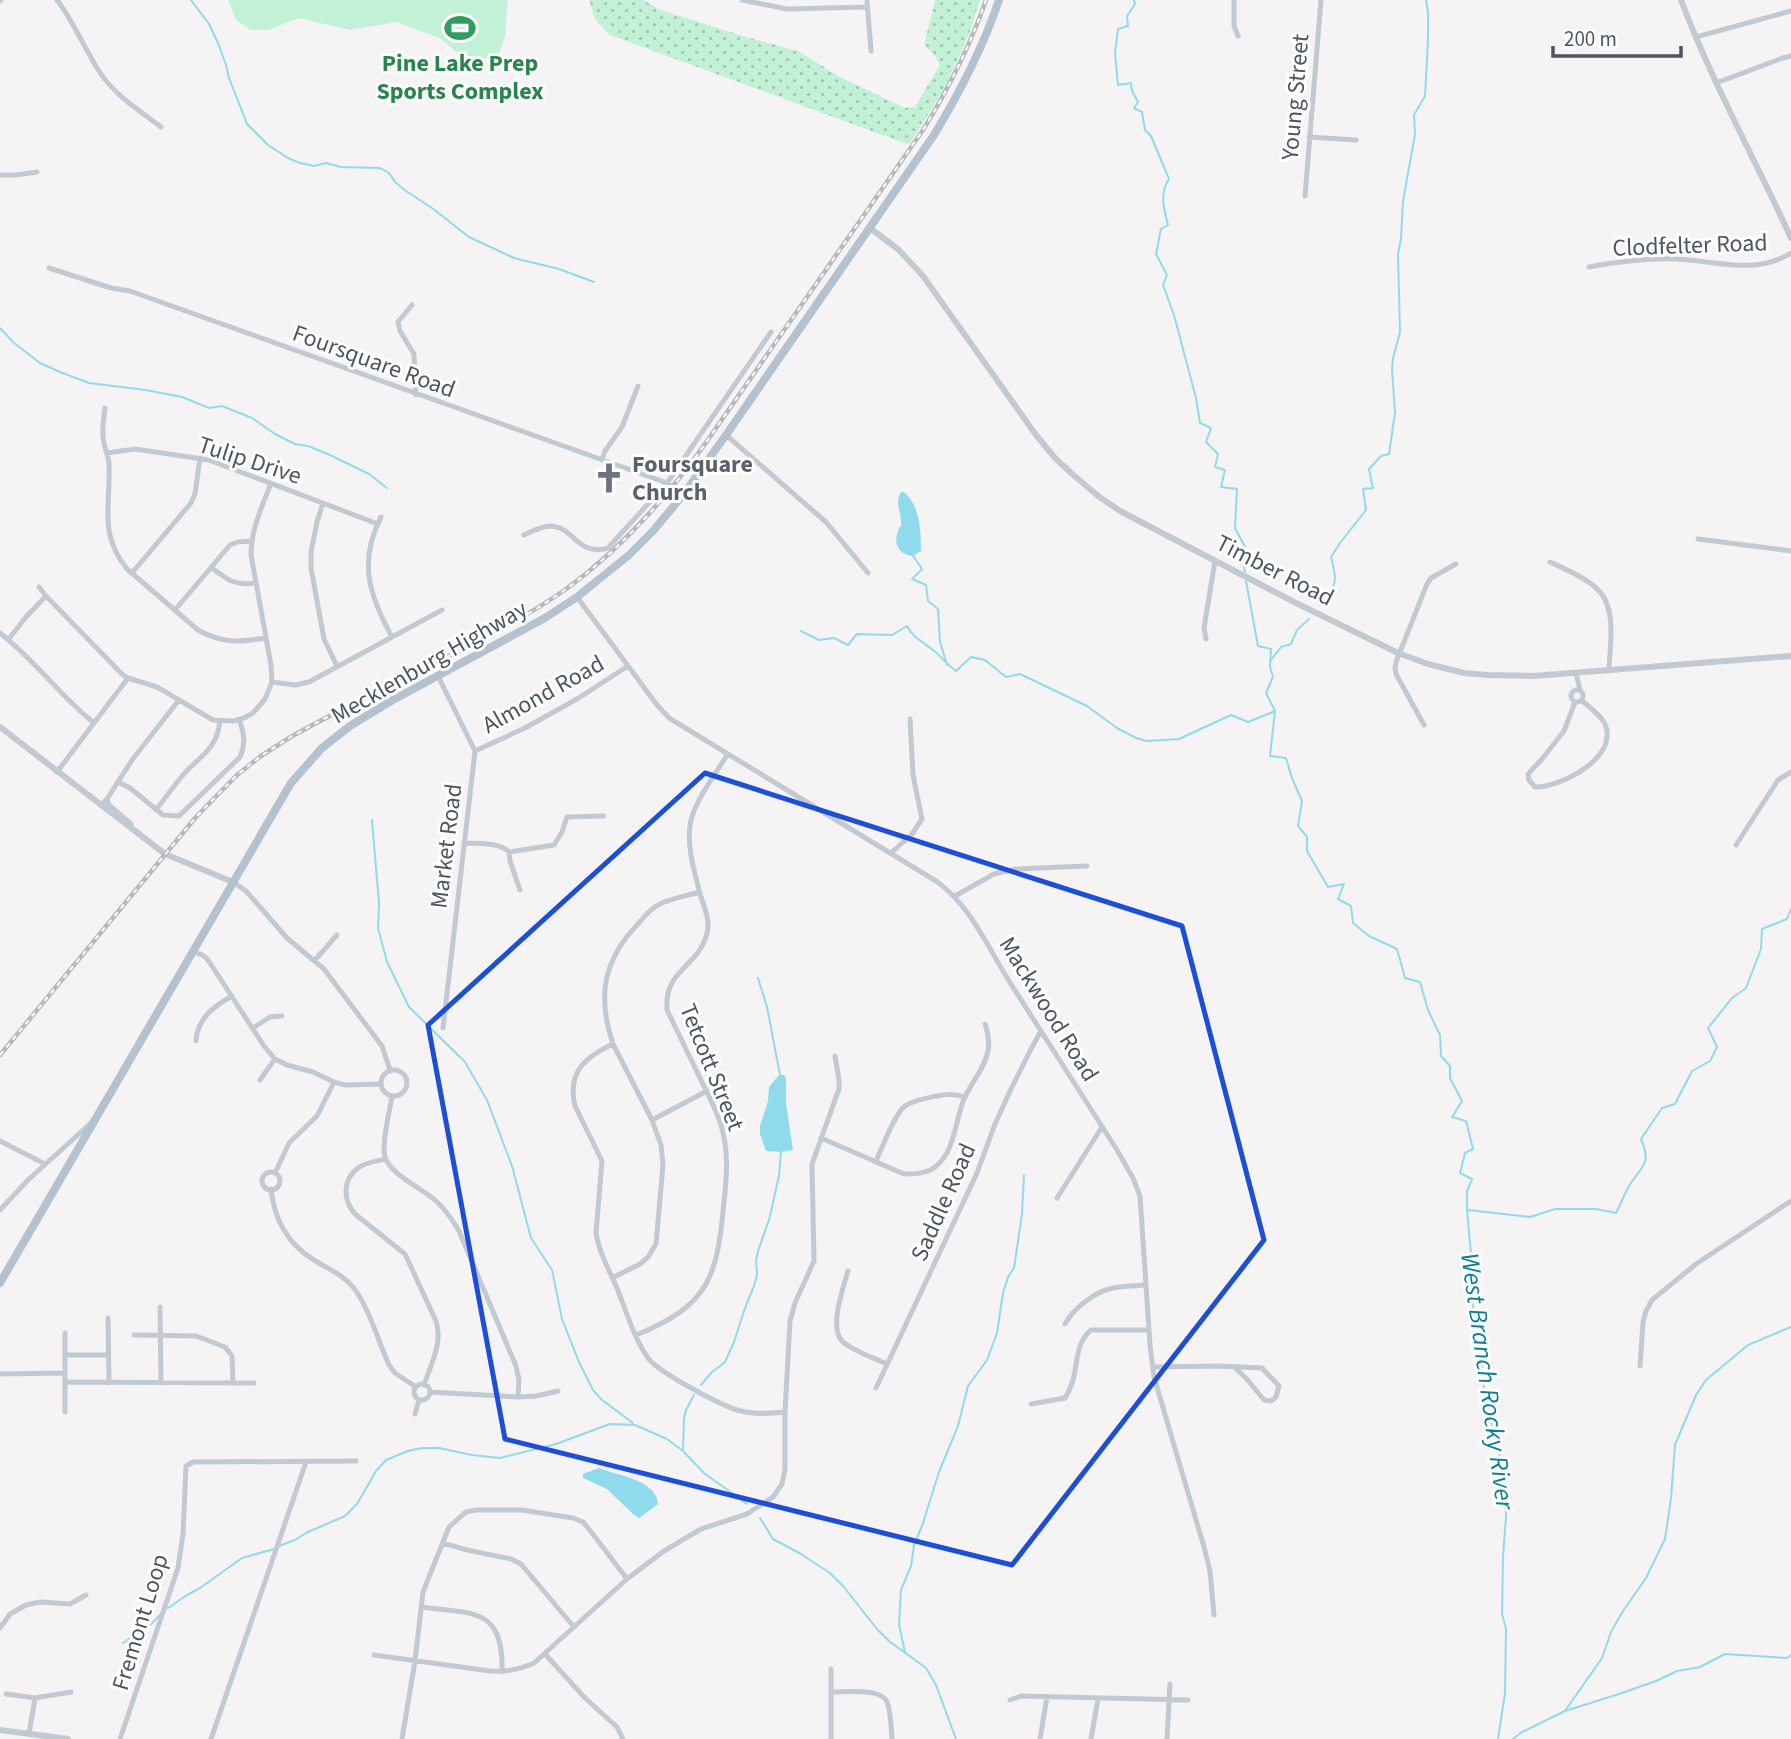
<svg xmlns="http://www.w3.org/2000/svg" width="1791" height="1739" font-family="'Source Sans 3',sans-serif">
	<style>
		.grass { fill: url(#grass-dots) }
		.pitch { fill: #c3f1d5 }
		.water { fill: #90daee }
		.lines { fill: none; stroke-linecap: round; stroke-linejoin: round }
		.stream { stroke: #90daee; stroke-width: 2 }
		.minor { stroke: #c1cad2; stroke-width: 5 }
		.tertiary { stroke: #c1cad2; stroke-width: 6 }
		.primary { stroke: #b3c2d1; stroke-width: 8 }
		.rail-casing { stroke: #b5b8bd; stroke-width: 4.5 }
		.rail { stroke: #fff; stroke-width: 2; stroke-dasharray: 5; stroke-linecap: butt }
		.marked { fill: none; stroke: #1d4ed8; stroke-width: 5; stroke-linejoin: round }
		.labels { text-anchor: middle; stroke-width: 6; stroke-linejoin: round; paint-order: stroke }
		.leisure-label { font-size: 24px; font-weight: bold; fill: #27864d; stroke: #fff }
		.street-label { font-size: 24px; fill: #4a5661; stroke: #fff }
		.worship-label { font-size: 24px; font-weight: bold; fill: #5b616d; stroke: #fff; text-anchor: start }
		.water-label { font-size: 26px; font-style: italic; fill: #0c7c9b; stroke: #fff }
	</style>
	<defs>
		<pattern id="grass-dots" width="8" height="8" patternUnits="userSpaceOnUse" patternTransform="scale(1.75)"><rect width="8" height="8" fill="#c3f1d5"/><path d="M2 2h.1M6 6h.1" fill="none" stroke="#a0c6b0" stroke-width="1.8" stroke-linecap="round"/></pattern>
	</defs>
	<rect width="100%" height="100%" fill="#f5f3f3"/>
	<path class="grass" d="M589 0H644L658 9 743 36 798 51 840 77 905 108 915 107 940 65 933 53 924 45 935 0H980L968 37 944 89 910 143 907 144 610 35 595 19Z"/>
	<path class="pitch" d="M228 0H508L505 37 497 59 462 57 440 38 396 22 350 30 299 18 268 30H251L236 20Z"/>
	<path class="water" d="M901 492H904C920 505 921 532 921 551L912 556C899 554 893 544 898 531 901 522 902 530 901 520 900 510 895 502 901 492Z
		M779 1075H784L786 1078V1104L793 1150 781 1152 766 1151 760 1134V1126L768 1101 769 1087Z
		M599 1468C618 1476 656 1479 658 1504L639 1518 633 1514 607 1489 583 1478V1474Z"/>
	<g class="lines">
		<path class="stream" d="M191 0 209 24 218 43 226 65 229 78 247 124 268 145 288 158 300 163 314 166 326 163 341 167 380 168 389 173 395 182 406 191 432 208 469 237 514 258 559 269 594 282
			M1134 0 1135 4 1127 16 1128 26 1118 29 1115 53 1118 85 1131 83 1132 91 1138 102 1134 108 1142 112 1145 130 1151 136 1169 179C1159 194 1164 209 1168 225L1161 229 1156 254 1167 275 1163 285 1174 315 1196 398 1200 423 1211 428 1206 442 1218 454 1215 467 1225 470 1221 487 1237 489 1235 528 1245 547 1241 554 1245 572
			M0 328 13 342 40 363 60 372 89 383 146 390 182 397 209 408 222 406 252 418 275 434 295 444 308 446 330 455 369 474 387 488
			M911 553 922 569 912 579 926 585 928 601 938 609 940 642 947 665
			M1246 581 1258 646 1271 649 1270 667 1273 677 1266 693 1275 711 1270 756 1286 758 1292 778 1302 801 1298 826 1307 837V851L1328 887 1344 884 1338 899 1351 906 1353 923 1369 936 1397 949 1405 978 1420 982 1428 1010 1440 1035 1441 1056 1450 1066V1078L1462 1101 1452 1117 1466 1121 1473 1149 1465 1153 1460 1173 1472 1179 1467 1191V1210L1472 1265 1473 1311 1482 1339V1370L1485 1396 1504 1472 1506 1516 1503 1557 1502 1614 1506 1629 1505 1693 1498 1739
			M1320 605C1337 583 1338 584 1331 557L1340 543 1366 510 1363 489 1373 488 1369 469 1381 456 1389 454 1395 413 1392 369 1393 358 1400 332 1398 254 1401 238 1403 201 1415 134 1414 115 1425 96 1428 40V12L1426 0
			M801 631 819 640 834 638 848 645 857 634 892 635 907 626C913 638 923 642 933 650 942 657 947 665 956 671L971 657 985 660 1006 677 1020 674 1087 706 1117 728 1136 738 1147 741 1179 739 1231 715 1248 722 1273 712
			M1271 660 1281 647 1291 644 1297 630 1309 619
			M372 820 379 903 378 928 387 962 409 1007 465 1062 487 1100 512 1166 531 1238 552 1270 562 1319 579 1362 593 1390 602 1400 633 1423
			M758 978 767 1007 780 1075
			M1468 1210 1530 1217 1555 1209H1596L1616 1213C1621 1204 1624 1194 1629 1186 1642 1165 1652 1165 1641 1139L1662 1108 1675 1104 1692 1071 1710 1061 1717 1047 1708 1028 1732 998 1746 988 1761 949 1762 929 1787 919 1791 909
			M701 1385 712 1372 725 1362 734 1342 745 1308 754 1286 757 1275 756 1260 758 1251 769 1220 779 1176 781 1150
			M683 1450 684 1418 686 1410 694 1395
			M760 1518 773 1539 801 1554 830 1573 843 1586 877 1629 889 1641 926 1668 936 1685 956 1739
			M279 1546 295 1540 306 1533 345 1516 357 1504 376 1471 386 1460 408 1451 422 1448H439L472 1455 500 1458 556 1444 610 1424 635 1425 667 1439 683 1451 704 1473 747 1504
			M168 1608 187 1595 200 1588 242 1558 274 1549
			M123 1643 148 1627 161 1614
			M905 1653 899 1624 901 1590 911 1566 914 1545 922 1526 939 1472 958 1426 968 1386 987 1360 997 1333 1003 1293 1008 1277 1014 1268 1022 1214 1024 1175
			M1565 1711 1602 1658 1611 1632 1623 1611 1646 1578 1665 1539 1671 1498 1675 1445 1696 1395 1706 1380 1748 1345 1791 1327
			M1513 1739 1522 1732 1565 1711 1619 1694 1656 1681 1677 1671 1700 1667 1725 1654 1787 1658 1791 1655"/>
		<path class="minor" d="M57 0C74 22 84 48 99 71 114 95 139 110 161 127
			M742 0 787 9 866 7
			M867 0 871 51
			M1234 0V26L1238 36
			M0 1 1 0
			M1696 37 1791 11
			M1716 83 1783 58 1791 56
			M1309 137 1356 140
			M0 175H16L37 172
			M1305 196 1321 0
			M1589 267C1617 262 1646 258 1675 259 1714 260 1755 276 1791 253
			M49 268 111 288 130 291 667 483 683 495
			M412 305 398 322 400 331 414 354 416 395
			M105 408C104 417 102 427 103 436 103 445 108 454 109 463 111 505 98 533 127 569L198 630C223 644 239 642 266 638
			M726 435 826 522 868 573
			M107 453 135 449 209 460 378 524
			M602 460 605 451 622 427 638 386
			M323 503 317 522 311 552V568L324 639 337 666
			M381 517C358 562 369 595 392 637
			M524 535C532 531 542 526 551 526 574 527 578 557 608 548L667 483 771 332
			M1698 539 1791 551
			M1550 562C1565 569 1582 576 1594 586 1618 605 1610 642 1609 670
			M211 567C228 580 234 586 256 583
			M132 573 191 503 195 494 200 458
			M39 587 46 596 122 674 128 678 157 687 213 720 234 721 244 718 253 713 265 699 272 682 271 665 251 555C251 529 262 507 271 483
			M577 597 657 705 669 718 936 881C971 906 987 946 1009 981 1045 1037 1081 1094 1117 1150L1133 1178 1140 1196 1150 1345 1154 1377 1204 1547 1210 1571 1214 1615
			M175 610 230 545 238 542 251 541
			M0 633C35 660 60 696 94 723
			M1206 639 1204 628 1215 561
			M8 640 26 617 46 596
			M1576 673 1580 690
			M438 676 475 751 443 1028
			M272 682 295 685 309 682 442 610
			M1571 696a6 6 0 1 1 12 0a6 6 0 1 1-12 0Z
			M1575 702 1564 731 1542 759 1528 774 1529 780 1535 787C1562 787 1619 757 1605 724 1600 714 1589 707 1581 700
			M1424 725 1396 674 1395 668 1396 662 1427 584 1431 578 1456 564
			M475 751 525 728 577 699 628 666
			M57 772 128 678
			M118 782 130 788 163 815 179 816 240 757C246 743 244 733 239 719
			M107 799 109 805 131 824V828
			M101 805 107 799 132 760 179 700
			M156 810C165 798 174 786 183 775 201 755 217 749 220 721
			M464 843C478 844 499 842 509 852L554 845 562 832 567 817 604 816
			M1736 845 1778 780 1791 772
			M509 852 510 861 520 890
			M891 853 912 834 922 819 913 775 910 719
			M233 882 246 891 287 938 324 969 382 1046 390 1070
			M955 896 994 874 1016 869 1087 866
			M193 951 204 956 208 960 264 1046 275 1059 287 1065 313 1072 334 1082 345 1085 381 1084
			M314 961 337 935
			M253 1028 270 1017 282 1016
			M196 1041C197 1019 214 1006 232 996
			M613 1044C597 997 603 960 638 924 644 917 650 909 658 905 671 898 686 896 700 892
			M381 1083a13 13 0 1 1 26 0a13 13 0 1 1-26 0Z
			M260 1080 275 1059
			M392 1096C390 1111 381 1143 385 1157 390 1174 421 1188 435 1200 445 1209 452 1219 459 1231L516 1366 519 1380 518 1397
			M652 1120 707 1091
			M821 1138 904 1174C914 1174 926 1174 935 1167 955 1152 955 1121 964 1099 971 1083 985 1068 988 1051 990 1041 988 1033 985 1024
			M0 1141 45 1164
			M386 1159C377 1161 366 1162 358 1168 342 1180 343 1200 355 1214L405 1254 436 1321C443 1343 431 1364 424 1385
			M876 1161C882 1148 895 1113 905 1106 914 1100 927 1098 937 1096 947 1094 957 1093 965 1098
			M262 1181a9 9 0 1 1 18 0a9 9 0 1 1-18 0Z
			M275 1173 289 1143 317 1116 334 1082
			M271 1189C274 1219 288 1244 314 1260 328 1269 342 1274 353 1287 368 1305 379 1343 389 1365L395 1373 416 1387
			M1057 1198 1102 1127
			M0 1210 28 1180 91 1123
			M848 1271C843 1288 829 1327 842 1341 852 1351 875 1358 887 1364
			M612 1278 640 1264 648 1257 656 1244 663 1165 661 1145 652 1120 613 1044C585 1057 567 1072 575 1106L602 1161 596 1233C599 1252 609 1270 617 1288 626 1311 634 1338 648 1358 658 1372 723 1407 741 1411 755 1415 771 1413 785 1412
			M160 1307 161 1383
			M108 1318 109 1383
			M1065 1324C1074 1308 1094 1292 1113 1288 1124 1286 1135 1286 1146 1285
			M65 1333V1412
			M134 1335 196 1336 225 1347 232 1356 233 1383
			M636 1335C710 1305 717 1277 724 1202 727 1175 729 1149 720 1122 715 1107 707 1092 700 1078 689 1055 678 1033 667 1010 664 970 696 968 706 937 712 921 703 905 699 890 694 870 687 846 690 826 692 804 716 774 727 755
			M65 1355H108
			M1640 1366 1643 1322 1646 1311 1652 1300 1696 1264 1791 1201
			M1153 1367 1217 1366 1262 1368 1279 1386 1276 1397 1271 1401 1264 1400 1247 1379 1234 1367
			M0 1374 65 1373
			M65 1382 254 1383
			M414 1392a8 8 0 1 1 16 0a8 8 0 1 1-16 0Z
			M876 1388 977 1173 995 1124 1011 1089 1031 1049 1041 1031
			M430 1392 518 1397 536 1396 558 1391
			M1031 1404 1065 1398C1081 1375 1071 1346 1091 1330H1149
			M415 1414 419 1400
			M443 1543 467 1550 511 1559 521 1564 574 1627
			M421 1607C473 1614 504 1607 502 1672
			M0 1628 10 1614 26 1605 40 1602 70 1604 86 1595
			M545 1654 585 1698 617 1727 623 1739
			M374 1655 490 1671C506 1672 519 1670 534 1663L627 1579 664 1551 701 1529 747 1514 773 1497 782 1484 785 1470V1412L790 1321 795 1303 814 1261 812 1164 839 1089V1080L835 1056
			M831 1692C845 1692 878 1688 886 1700 891 1708 891 1729 892 1739
			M6 1694 35 1698 71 1692
			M1010 1700 1021 1696 1188 1700
			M29 1734 35 1698
			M120 1739 178 1568 183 1534 186 1466 193 1462 356 1461
			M211 1739 306 1462
			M402 1739 415 1661 423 1592 449 1527 459 1518 466 1512 476 1510H522L573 1518 583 1522 592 1533 627 1579
			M831 1739V1669
			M1040 1739 1047 1697
			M1091 1739 1098 1699
			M1167 1739 1170 1684"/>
		<path class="tertiary" d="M1681 0C1712 82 1755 159 1791 238
			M870 228 899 250 923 276 1036 435 1055 458 1070 472 1098 496 1120 511 1294 602 1398 653 1428 664 1464 673 1487 675 1533 676 1791 656
			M0 727 165 854 233 882
			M0 1730 68 1739"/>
		<path class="primary" d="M0 1283 291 783 322 748 350 726 391 701 545 618 577 597 629 555 653 531 683 495 726 435 934 135C960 92 983 48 999 0"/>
		<g class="rail-casing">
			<path id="rail" d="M0 1055 196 817 237 775 261 756 289 738C343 707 400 681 455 653 493 634 531 614 566 589 621 549 665 500 705 444L923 130C949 88 970 46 986 0"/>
		</g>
		<use href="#rail" class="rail"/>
	</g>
	<path class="marked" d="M705 773 1182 926 1264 1240 1012 1565 505 1439 428 1025Z"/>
	<defs>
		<g id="stadium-bare" transform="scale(2.415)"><path d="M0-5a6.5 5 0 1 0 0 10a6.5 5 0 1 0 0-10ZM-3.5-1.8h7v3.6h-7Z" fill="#2e9e5b" stroke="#fff" stroke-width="2.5" paint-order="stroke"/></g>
		<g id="church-bare" transform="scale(2.415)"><path d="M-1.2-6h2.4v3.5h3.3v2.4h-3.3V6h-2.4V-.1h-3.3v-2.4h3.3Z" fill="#6b7280" stroke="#fff" stroke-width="2.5" paint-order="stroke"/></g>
	</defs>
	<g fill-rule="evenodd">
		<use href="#stadium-bare" x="460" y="28"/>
		<use href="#church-bare" x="609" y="478"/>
	</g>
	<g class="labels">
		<g class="leisure-label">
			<text x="460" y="71">Pine Lake Prep<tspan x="460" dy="28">Sports Complex</tspan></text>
		</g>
		<g class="street-label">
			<text transform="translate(1295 97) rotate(-85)" y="8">Young Street</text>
			<text transform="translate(1690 245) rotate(-2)" y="8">Clodfelter Road</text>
			<text transform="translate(374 361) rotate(20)" y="8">Foursquare Road</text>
			<text transform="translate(250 460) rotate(18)" y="8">Tulip Drive</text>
			<text transform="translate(1275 570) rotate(27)" y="8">Timber Road</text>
			<text transform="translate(429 662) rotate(-30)" y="8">Mecklenburg Highway</text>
			<text transform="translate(543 694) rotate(-29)" y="8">Almond Road</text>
			<text transform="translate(446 846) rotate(-83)" y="8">Market Road</text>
			<text transform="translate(1049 1009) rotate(58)" y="8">Mackwood Road</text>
			<text transform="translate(712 1067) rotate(68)" y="8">Tetcott Street</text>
			<text transform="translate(943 1202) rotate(-66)" y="8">Saddle Road</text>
			<text transform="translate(140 1622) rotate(-73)" y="8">Fremont Loop</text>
		</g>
		<g class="worship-label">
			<text x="632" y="472">Foursquare<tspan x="632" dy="28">Church</tspan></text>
		</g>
		<g class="water-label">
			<text transform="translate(1488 1381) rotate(82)" y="9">West Branch Rocky River</text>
		</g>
	</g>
	<path d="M1553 46v10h128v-10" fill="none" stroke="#4a5661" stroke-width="3.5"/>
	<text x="1564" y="46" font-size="21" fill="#4a5661" stroke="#ffffff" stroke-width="5" paint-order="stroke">200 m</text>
</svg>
